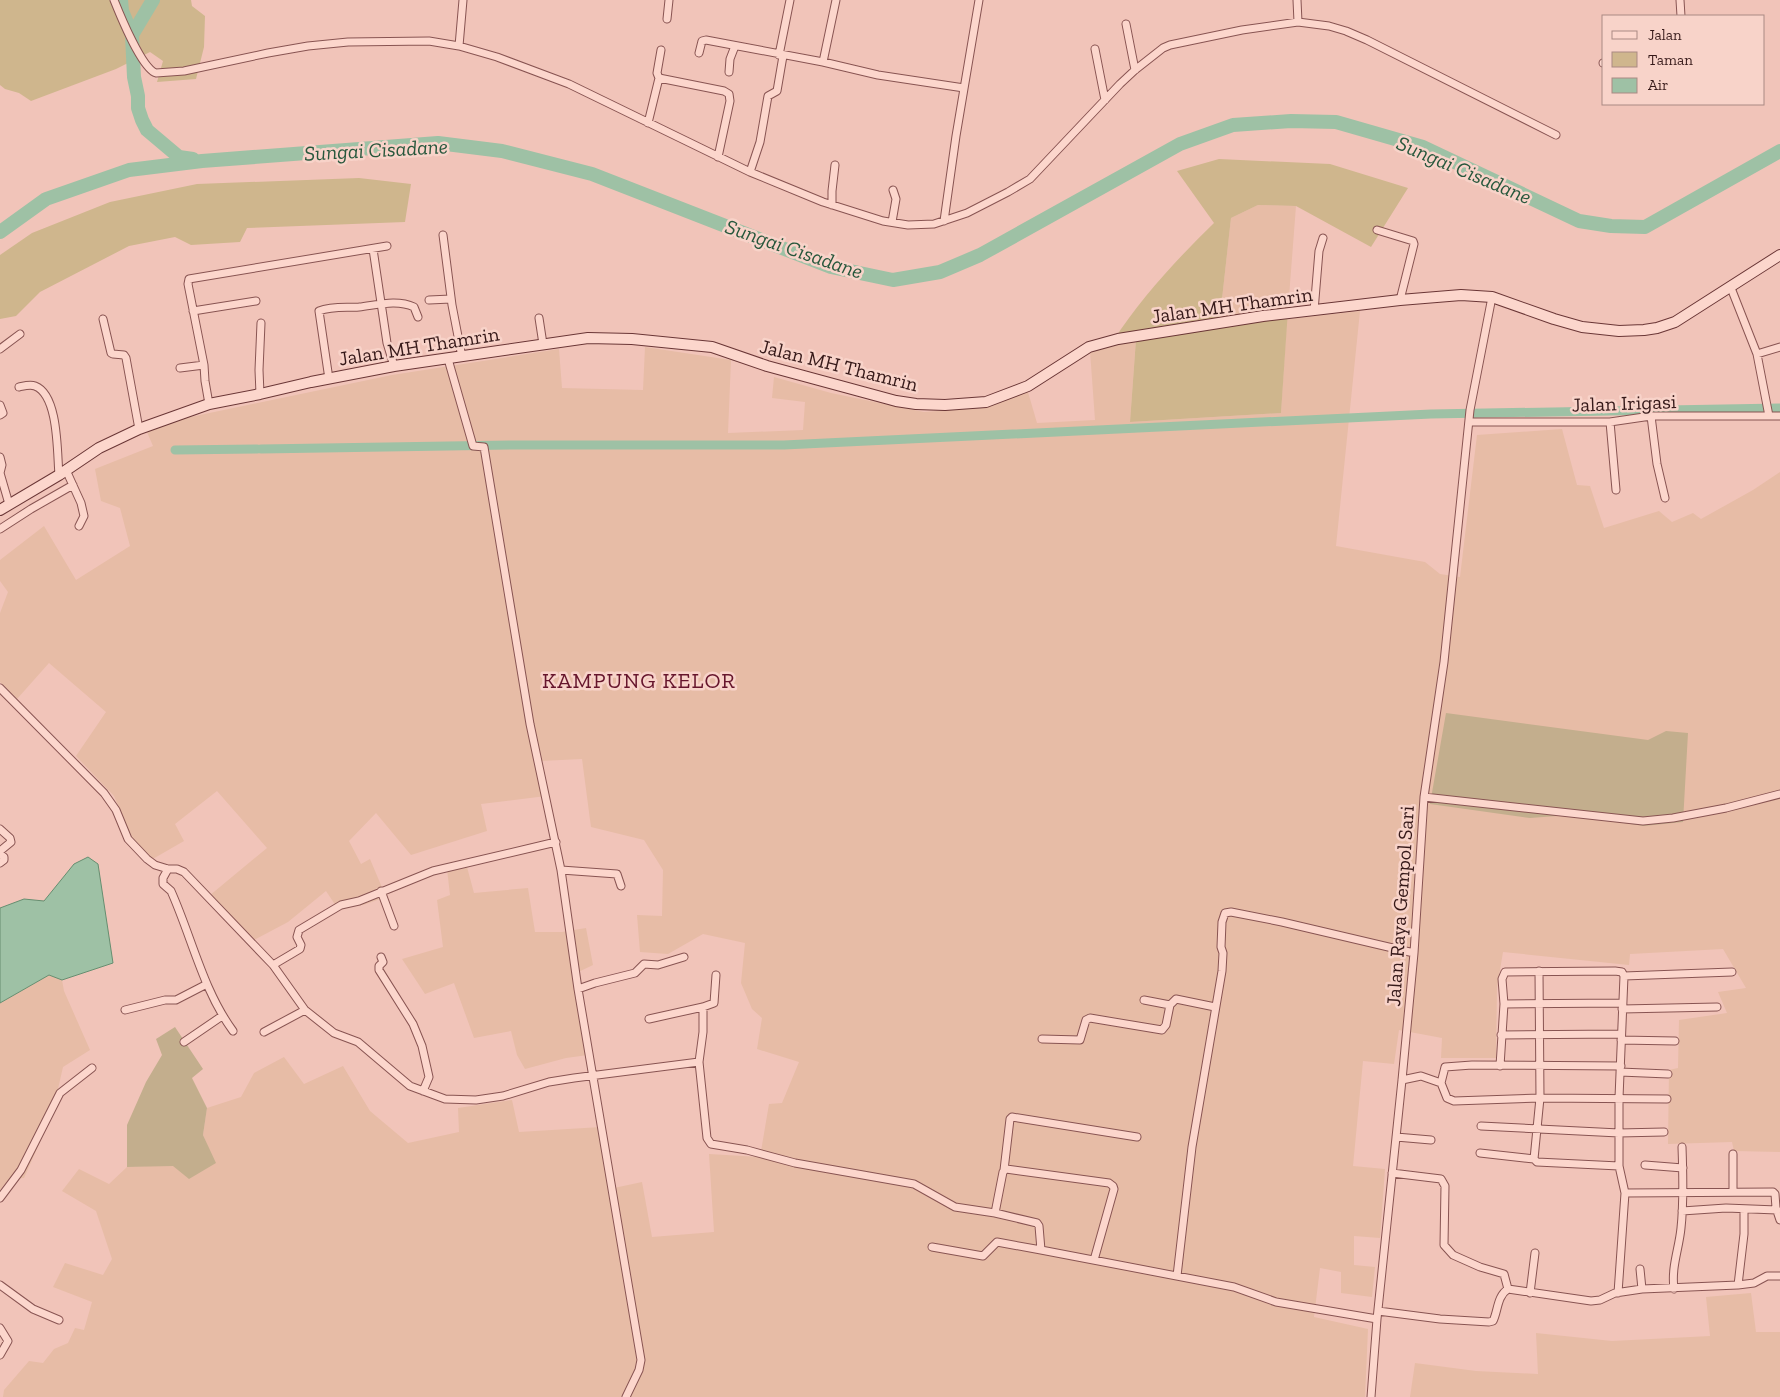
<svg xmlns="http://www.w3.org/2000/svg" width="1780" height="1397" font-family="'Zilla Slab',serif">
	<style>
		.farmland { fill: #e7bca6 }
		.green { fill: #cfb68d }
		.cemetery { fill: #c3ae8d }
		.water { fill: #9ec1a5; stroke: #668e70 }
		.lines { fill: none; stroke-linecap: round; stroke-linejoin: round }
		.canal { stroke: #9ec1a5; stroke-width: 9 }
		.river { stroke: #9ec1a5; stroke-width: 14 }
		.street-casing { stroke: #885452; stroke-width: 9 }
		.secondary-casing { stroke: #6a3636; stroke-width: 12 }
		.street { stroke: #fcd6cc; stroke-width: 7 }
		.secondary { stroke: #fcd6cc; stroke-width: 10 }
		.labels { text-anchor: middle; stroke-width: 5; stroke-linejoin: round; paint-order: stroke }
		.street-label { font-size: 20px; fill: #361919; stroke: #f8d3c9 }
		.water-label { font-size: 21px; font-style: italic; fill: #27573c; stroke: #f8d3c9 }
		.quarter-label { font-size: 22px; letter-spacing: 1px; fill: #66152c; stroke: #f8d3c9 }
	</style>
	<rect width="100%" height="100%" fill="#f1c4b9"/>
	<path class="farmland" d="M1258 205 1296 206 1288 310 1220 317 1231 218Z
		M1360 311 1336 546 1425 562 1440 574 1460 577 1477 435 1562 429 1577 485 1590 486 1604 528 1659 511 1672 522 1693 513 1701 519 1753 490 1780 472V1152L1734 1151 1732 1142 1668 1144 1669 1070 1678 1068 1679 1020 1727 1013 1718 992 1746 988 1723 949 1630 954 1629 965 1503 952 1497 988 1496 1058H1441L1442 1038 1399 1030 1394 1064 1363 1061 1353 1166 1385 1169 1380 1238 1354 1236V1265L1375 1267 1372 1297 1341 1293V1272L1320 1268 1314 1317 1368 1329 1365 1397H3L4 1390 29 1361 43 1363 54 1349 68 1343 75 1328 84 1330 92 1302 53 1287 65 1263 103 1275 112 1259 96 1211 62 1191 79 1169 109 1184 127 1167 215 1163 203 1135 207 1108 241 1097 254 1073 284 1057 304 1084 343 1066 370 1111 408 1143 459 1132 458 1108 512 1100 519 1132 601 1127 614 1188 642 1182 652 1237 714 1232 709 1154 760 1157 769 1104 782 1103 799 1062 757 1049 762 1018 752 1009 741 983 745 943 703 934 668 954 640 952 637 915 662 916 663 870 644 840 591 827 582 759 540 761 546 796 481 804 487 831 411 855 376 813 349 841 361 864 370 859 386 897 363 905 336 906 326 891 288 922 254 940 209 896 267 848 217 791 175 824 184 841 151 860 133 840 114 796 76 756 106 712 49 663 17 699 0 682V613L8 592 0 581V560L44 526 76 580 130 546 120 508 101 501 95 469 153 446 147 432 176 420 392 375 559 349 562 388 643 390 645 347 731 360 728 433 803 430 805 402 772 398 774 377 831 393 924 412 988 407 1028 392 1037 423 1095 420 1090 351 1136 338 1130 422 1281 413 1287 319Z
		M467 867 474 893 528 888 535 932H562L586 928 593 965 572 975 588 1055 566 1058 525 1069 517 1055 511 1031 474 1038 454 983 425 994 402 959 443 947 437 900 450 895 447 869Z
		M49 975 62 980 64 991 90 1050 63 1067 52 1115 24 1178 9 1179 0 1190V1003Z
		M1751 1293 1756 1332H1780V1397H1410L1415 1363 1476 1371 1538 1374 1536 1333 1612 1341 1710 1336 1706 1297Z"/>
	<path class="green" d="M0 0H191L192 6 205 16 204 47 196 79 157 82 163 61 150 52 116 69 31 101 19 93 5 89 0 85Z
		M1219 159 1330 164 1408 188 1371 247 1296 206 1258 205 1231 218 1220 317 1288 310 1281 413 1130 422 1136 339 1113 341C1141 298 1177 259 1214 223L1177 171Z
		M359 178 411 184 405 222 247 228 240 242 191 245 175 237 129 246 40 292 16 316 0 319V255L32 233 110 202 197 184Z"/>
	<path class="cemetery" d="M1446 713 1648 740 1666 731 1688 733 1683 822 1644 826 1570 815 1530 818 1430 804Z
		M175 1027 203 1069 192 1078 207 1108 203 1135 216 1163 189 1179 173 1166 127 1167V1125L146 1082 162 1055 156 1039Z"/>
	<path class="water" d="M88 857 98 864 113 963 62 980 49 975 0 1003V908L24 899 44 901 74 864Z"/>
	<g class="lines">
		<path class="canal" d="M261 449 511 445H784L1431 414 1780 408
			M175 450 257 449"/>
		<path class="river" d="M121 0 122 11 132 35 134 77 138 96V108L142 120 147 130 179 157 193 159
			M132 35 153 0
			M0 232 46 199 129 170 202 161 438 143 502 151 592 174 831 267 893 280 940 272 980 255 1180 144 1233 125 1291 121 1336 122 1423 147 1579 221 1611 226 1645 227 1780 151"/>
		<g class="street-casing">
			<path id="street" d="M114 0C120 15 142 69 156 73L184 71 268 53 308 46 348 42 429 41 459 46 497 57 569 84 750 172 823 202 883 221 908 225 934 224 967 213 1008 192 1030 179 1120 84 1135 70 1163 48 1170 45 1242 30 1298 22 1329 26 1346 31 1367 40 1556 135
				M1297 0 1298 22
				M1680 0 1681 16
				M667 19 669 0
				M1126 24 1135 70
				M459 46 463 0
				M1095 49 1105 100
				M661 50 657 73 659 78 724 91 729 94 730 101 718 157
				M699 53 702 41 706 40 823 62 878 75 964 88
				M779 55 790 0
				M823 62 836 0
				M1603 63H1604
				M729 72 730 59 735 46
				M648 123 659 78
				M750 172 760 142 768 96 777 91 783 56
				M832 205V191L835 165
				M944 221 956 136 979 0
				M892 222 896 199 893 190
				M1377 230 1413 241 1414 244 1400 300
				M443 235 452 305 462 357
				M373 249 387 343 394 366
				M1731 288 1757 354 1769 416
				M429 300 451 299
				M193 311 256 301
				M1314 311 1319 251 1323 238
				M539 318 543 344
				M103 319 111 353 113 354 124 355 126 358 139 429
				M0 349 20 334
				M1757 354 1780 347
				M448 359 473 446 484 447 530 724 561 870 578 989 641 1360 639 1370 626 1397
				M180 368 204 365
				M329 379 319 311C332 306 346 308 359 307 377 305 397 299 414 307L418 317
				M19 387C24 386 30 384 35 386 59 395 57 454 59 475
				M260 394 259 370 261 323
				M209 404 205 381 204 365 188 284 189 279 387 246
				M0 405 3 413 0 415
				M1651 416 1657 464 1665 498
				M1469 422H1610L1651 416H1780
				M1610 422 1616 490
				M0 457 2 465 0 473 9 504
				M66 470 81 503 84 516 79 526
				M0 529 31 509 73 485
				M0 688 104 793 116 810 128 839 147 859 155 865 168 869H177L184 872 273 965 305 1010 334 1033 358 1042 410 1086 445 1099 476 1100 503 1096 549 1082 574 1078 699 1062
				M1424 797 1643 821 1673 818 1726 808 1780 794
				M0 829 10 838 11 842 0 851
				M0 854 4 857V860L0 863
				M168 869 163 878V884L171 891C192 938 203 990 233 1031
				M561 870 617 874 621 886
				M381 891 394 926
				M381 957 383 962 379 966V970L413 1024 422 1046 429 1077 423 1091
				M273 965 300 949 301 945 297 937 299 930 341 905 359 901 433 871 556 842
				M1624 976 1732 972
				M578 989 595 983 635 973 644 964 658 965 684 957
				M1144 1000 1170 1005 1176 999 1215 1007
				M1504 1004 1622 1003
				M703 1007V1032L699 1062 707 1138 711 1144 747 1150 795 1163 914 1184 955 1207 995 1213 1037 1223 1039 1226 1041 1250 1234 1287 1276 1302 1377 1319
				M1622 1009 1717 1007
				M125 1010 165 1000H176L207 984
				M649 1019 703 1007 714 1003 716 975
				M264 1032 305 1010
				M1501 1035 1621 1034
				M1042 1039 1080 1040 1086 1020 1090 1018 1162 1030 1166 1025 1170 1005
				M1621 1040 1675 1041
				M184 1042 222 1016
				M1500 1066 1504 1004 1502 979 1505 972 1615 971 1622 972 1624 976 1619 1098V1166L1625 1193 1773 1192 1775 1194 1776 1208 1780 1220
				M1620 1072 1668 1074
				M1402 1080 1421 1076 1441 1083 1447 1098 1454 1101 1540 1098 1667 1099
				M1441 1083 1445 1067 1472 1065 1621 1066
				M1481 1126 1619 1133 1664 1132
				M1396 1137 1431 1140
				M1480 1153 1534 1159 1537 1162 1619 1166
				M1733 1154V1192
				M1534 1159 1540 1098 1539 971
				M1645 1165 1683 1168
				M1004 1170 1010 1119 1012 1117 1137 1137
				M1392 1173 1441 1179 1445 1186 1444 1245 1453 1255 1480 1267 1504 1274 1508 1289
				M0 1198 21 1170 60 1093 92 1068
				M1682 1211 1726 1208 1777 1210
				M995 1213 1003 1172 1006 1169 1109 1183 1113 1186 1114 1189 1094 1260
				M932 1247 983 1256 997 1242 1041 1250
				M1640 1269 1642 1289
				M1177 1276 1192 1147 1222 971 1223 953 1221 947 1222 922 1225 913 1231 912 1282 922 1414 953
				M0 1285 33 1309 59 1320
				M1738 1285 1744 1234V1209
				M1674 1289C1671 1267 1679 1249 1681 1228 1684 1201 1683 1174 1682 1147
				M1530 1293 1535 1253
				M1618 1293 1625 1193
				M1378 1311 1440 1319 1489 1322 1493 1321C1498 1311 1497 1296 1508 1289L1591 1301 1600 1300 1615 1293 1642 1289 1738 1285 1754 1283 1767 1276H1780
				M0 1328 8 1341 0 1355
				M1371 1397 1377 1319 1402 1080 1414 953 1424 797 1444 662 1470 410 1492 297"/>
		</g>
		<g class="secondary-casing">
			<path id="secondary" d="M0 510 59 475 99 448 139 429 209 404 260 394 311 382 394 366 588 338 632 339 712 347 767 366 896 401 916 404 945 405 986 402 1028 386 1089 347 1118 339 1263 316 1400 300 1461 295 1492 297 1554 319 1582 327 1619 331 1644 330 1657 328 1675 322 1780 255"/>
		</g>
		<use href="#street" class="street"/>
		<use href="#secondary" class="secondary"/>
	</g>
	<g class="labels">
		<g class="street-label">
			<text transform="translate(1232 305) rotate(-8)" y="7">Jalan MH Thamrin</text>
			<text transform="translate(419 346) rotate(-9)" y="7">Jalan MH Thamrin</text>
			<text transform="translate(839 365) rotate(14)" y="7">Jalan MH Thamrin</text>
			<text transform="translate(1624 403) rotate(-2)" y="7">Jalan Irigasi</text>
			<text transform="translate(1400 906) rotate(-86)" y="7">Jalan Raya Gempol Sari</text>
		</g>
		<g class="water-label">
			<text transform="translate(376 150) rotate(-3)" y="7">Sungai Cisadane</text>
			<text transform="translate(1464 170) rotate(23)" y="7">Sungai Cisadane</text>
			<text transform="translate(794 249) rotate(19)" y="7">Sungai Cisadane</text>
		</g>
		<g class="quarter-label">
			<text x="639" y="688">KAMPUNG KELOR</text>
		</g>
	</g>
	<rect x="1602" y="15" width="162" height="90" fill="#f8d3c9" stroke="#aa8983"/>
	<rect x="1612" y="31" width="25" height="8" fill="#fcd6cc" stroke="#aa8983"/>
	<text x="1648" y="40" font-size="15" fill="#361919">Jalan</text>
	<rect x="1612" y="52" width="25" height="15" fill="#cfb68d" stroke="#aa8983"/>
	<text x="1648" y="65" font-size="15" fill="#361919">Taman</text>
	<rect x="1612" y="78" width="25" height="15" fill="#9ec1a5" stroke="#aa8983"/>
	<text x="1648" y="90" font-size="15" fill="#361919">Air</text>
</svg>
